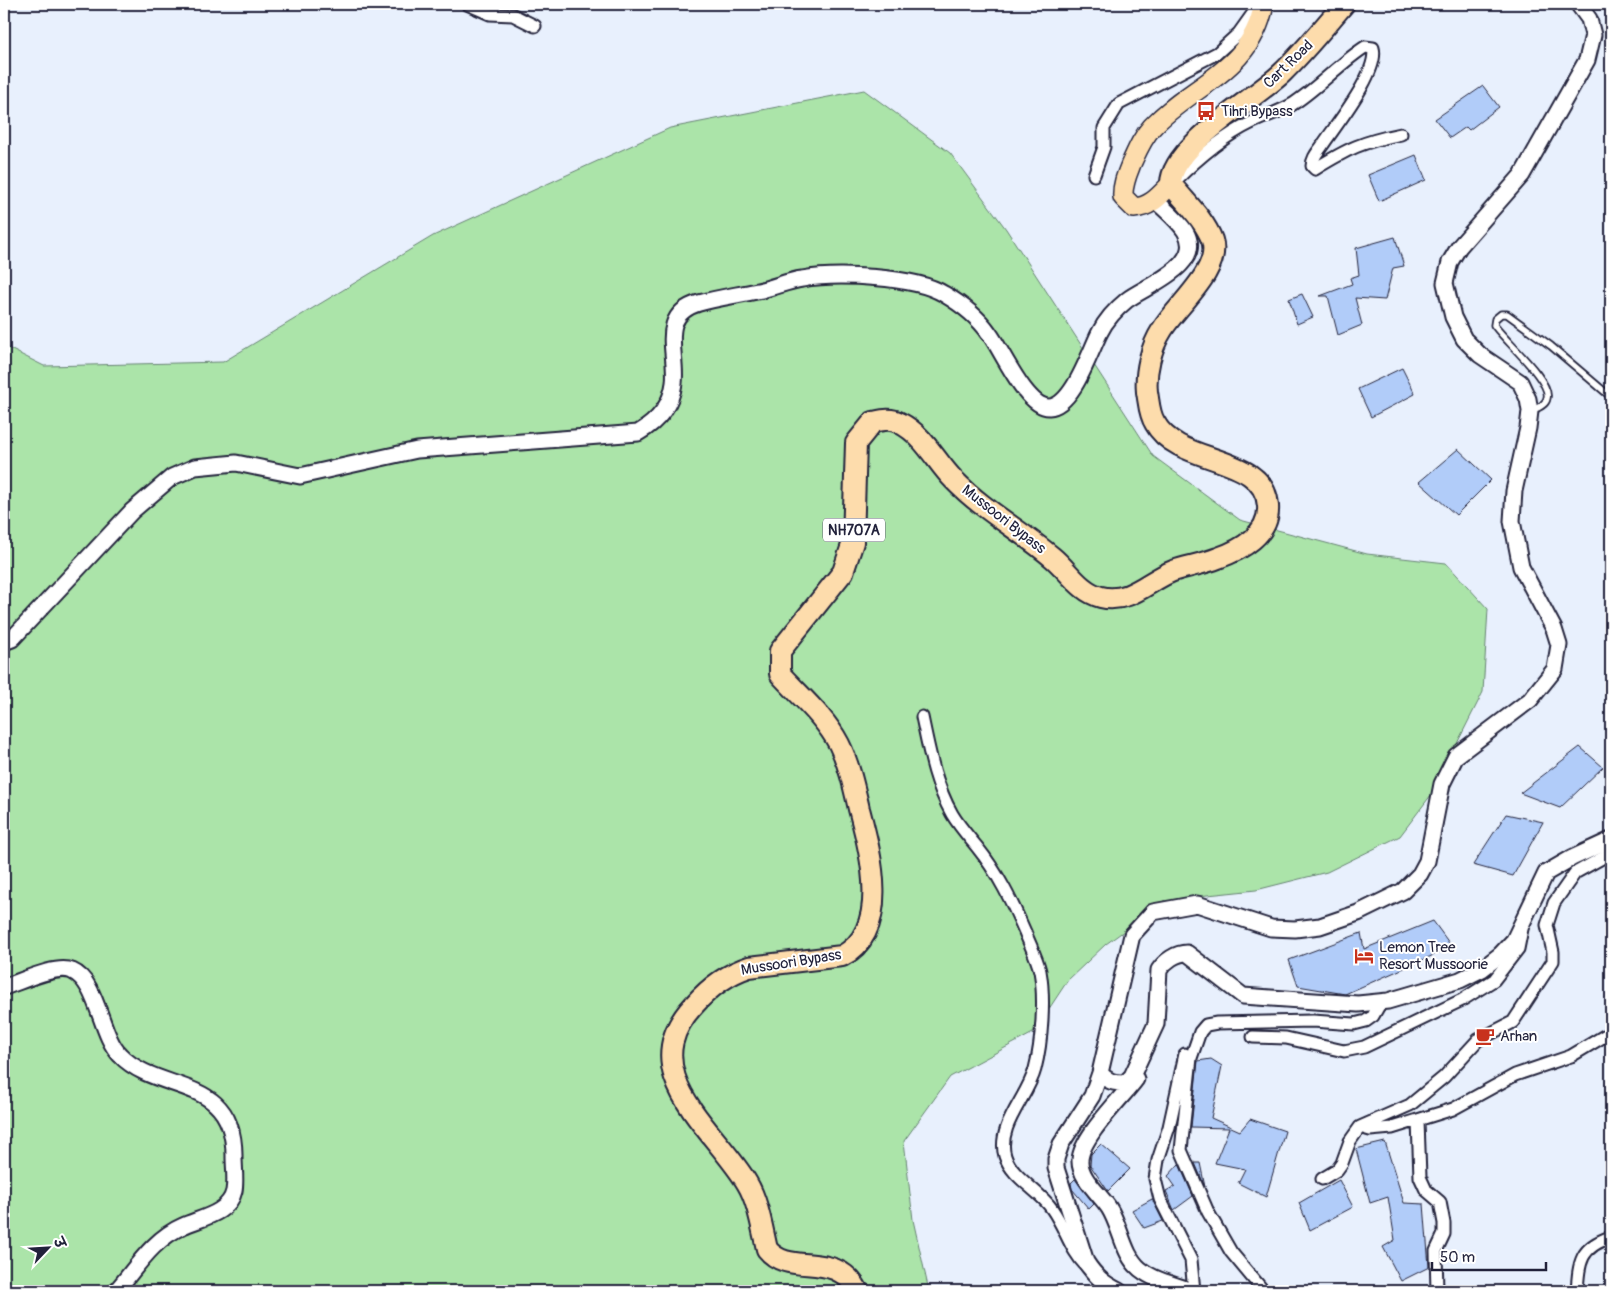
<svg xmlns="http://www.w3.org/2000/svg" width="1615" height="1295" font-family="Pangolin,'Playpen Sans Deva',sans-serif">
	<style>
		.green { fill: #abe4a9; stroke: #668372 }
		.building { fill: #b1ccf9; stroke: #22223b }
		.lines { fill: none; stroke-linecap: round; stroke-linejoin: round }
		.service-casing { stroke: #22223b; stroke-width: 9 }
		.minor-casing { stroke: #22223b; stroke-width: 15 }
		.tertiary-casing { stroke: #22223b; stroke-width: 19 }
		.primary-casing { stroke: #22223b; stroke-width: 22 }
		.trunk-casing { stroke: #22223b; stroke-width: 24 }
		.service { stroke: #fff; stroke-width: 5.5 }
		.minor { stroke: #fff; stroke-width: 11 }
		.tertiary { stroke: #fff; stroke-width: 15 }
		.primary { stroke: #fddcac; stroke-width: 19 }
		.trunk { stroke: #fddcac; stroke-width: 20 }
		.labels { text-anchor: middle; stroke-width: 4; stroke-linejoin: round; paint-order: stroke }
		.shield { fill: #fff; stroke: #646476; stroke-width: 1 }
		.shield-label { font-size: 14px; font-weight: bold; fill: #22223b }
		.street-label { font-size: 15px; fill: #22223b; stroke: #fff }
		.poi-label { font-size: 15px; fill: #22223b; stroke: #fff; text-anchor: start }
	</style>
	<rect width="100%" height="100%" fill="#e8f0fd"/>
	<filter id="ink" filterUnits="userSpaceOnUse"><feTurbulence type="fractalNoise" baseFrequency=".02" numOctaves="2"/><feDisplacementMap in="SourceGraphic" scale="10" xChannelSelector="R" yChannelSelector="G"/><feConvolveMatrix kernelMatrix="1 2 1 2 8 2 1 2 1" color-interpolation-filters="sRGB"/></filter>
	<g filter="url(#ink)">
		<path class="green" d="M864 90 950 153 1006 229 1153 456 1240 520 1367 554 1446 563 1488 609 1483 692 1431 795 1400 836 1327 872 1256 890 1198 896 1150 912 1106 944 1068 980 1033 1033 950 1077 904 1141 913 1220 929 1291H4V346L44 366 223 362 433 236 670 128Z"/>
		<path class="building" d="M1483 86 1499 107 1469 130 1466 127 1450 138 1435 119Z
			M1416 155 1426 180 1379 201 1368 175Z
			M1395 237 1404 266 1393 268 1385 300 1355 298 1362 325 1338 335 1328 296H1320L1352 284 1350 278 1359 275 1356 248Z
			M1302 294 1313 317 1297 324 1289 299Z
			M1402 368 1415 394 1371 417 1358 389Z
			M1458 449 1491 480 1456 515 1419 482Z
			M1580 747 1603 767 1560 808 1520 793Z
			M1506 814 1543 822 1513 876 1473 865Z
			M1433 921 1452 947 1345 994 1298 986 1289 960 1361 933 1364 949Z
			M1211 1059 1222 1066 1211 1118 1240 1131 1250 1119 1285 1131 1266 1197 1238 1183 1245 1169 1215 1163 1229 1128 1191 1127 1198 1061Z
			M1385 1142 1404 1203 1424 1204 1429 1267 1401 1281 1383 1247 1395 1240 1388 1197 1370 1203 1356 1149Z
			M1101 1144 1130 1169 1108 1191 1090 1165 1091 1154Z
			M1195 1163H1200L1205 1187Z
			M1179 1164 1193 1196 1174 1210 1166 1191 1175 1186 1168 1176Z
			M1075 1179 1094 1204 1089 1209 1072 1189 1071 1183Z
			M1339 1180 1353 1207 1310 1230 1299 1203Z
			M1152 1199 1163 1221 1144 1228 1132 1210Z"/>
		<g class="lines">
			<g class="service-casing">
				<path id="service" d="M1532 410C1538 408 1546 405 1547 398 1552 381 1504 340 1494 325L1495 319 1501 314H1507L1551 346 1611 397"/>
			</g>
			<g class="minor-casing">
				<path id="minor" d="M467 4 490 14 513 15 535 26
					M1094 175 1104 147V128L1119 104 1217 53 1239 33 1259 5
					M1175 181C1198 158 1222 137 1251 123 1265 116 1280 112 1293 104 1319 87 1339 64 1365 47L1373 48C1380 71 1335 126 1322 146 1318 152 1312 158 1312 166L1315 169C1349 148 1362 142 1401 134
					M922 717C929 750 935 784 952 814 959 826 968 836 977 847 998 873 1012 902 1025 932 1030 945 1037 958 1040 971 1045 998 1042 1042 1035 1069 1028 1097 996 1126 1005 1156 1012 1178 1039 1190 1052 1209 1066 1229 1070 1250 1087 1267
					M1253 1037 1286 1038 1344 1051 1364 1047 1462 1000 1494 980 1518 949 1522 929
					M1185 1054 1169 1127 1158 1160 1155 1179 1160 1199 1191 1260 1194 1291
					M1418 1121 1420 1177 1426 1190 1440 1202 1444 1223V1234L1436 1251 1437 1291
					M1360 1127 1370 1130 1392 1128 1453 1109 1515 1075 1571 1056 1611 1032
					M1322 1179 1337 1170 1342 1163 1350 1141 1360 1127 1410 1105 1444 1077 1478 1040 1513 1022 1553 961V952L1547 925 1554 903 1575 873 1611 853
					M1261 1288 1231 1252 1208 1212 1181 1150 1191 1058 1200 1032 1206 1025 1217 1023 1313 1021 1354 1024 1366 1021 1373 1016 1381 1002
					M1577 1291C1579 1262 1580 1247 1611 1237"/>
			</g>
			<g class="tertiary-casing">
				<path id="tertiary" d="M1578 4 1589 19 1593 35 1587 60 1522 175 1459 247 1450 262 1445 283 1453 317 1464 339 1480 355 1520 382 1528 399 1530 411 1528 428 1514 491 1512 521 1521 567 1554 629 1559 645 1555 669 1530 700 1456 756 1442 784 1427 861 1420 874 1403 891 1358 913 1320 926 1295 929 1271 928 1197 904 1153 912 1132 935 1100 1073C1108 1082 1114 1083 1125 1083L1132 1076 1156 1024 1159 970C1165 961 1176 953 1187 953L1243 996 1358 1004 1388 1001 1460 980 1482 969 1500 955 1514 940 1546 873 1572 858 1611 840
					M4 642 12 639 132 511 172 477 195 467 236 463 300 476 417 450 638 433C657 422 671 407 674 383 678 354 657 315 699 303 718 298 738 295 757 291 773 288 787 281 802 279 836 273 915 276 944 294 961 304 978 317 989 333 1002 350 1026 407 1049 407 1073 406 1090 351 1100 332 1106 320 1116 309 1127 300 1147 285 1206 265 1185 231 1177 219 1165 210 1155 200
					M4 987C20 982 57 964 72 971 98 982 100 1035 120 1055 159 1096 235 1073 234 1157 234 1168 236 1181 234 1191 229 1214 200 1218 183 1226 153 1239 136 1268 116 1291
					M1100 1073 1092 1096 1061 1144 1056 1159V1168L1086 1262C1095 1276 1104 1284 1119 1291
					M1136 1079C1122 1098 1081 1137 1080 1160 1079 1178 1100 1194 1109 1208 1121 1227 1123 1255 1140 1269 1155 1281 1175 1285 1193 1291"/>
			</g>
			<g class="primary-casing">
				<path id="primary" d="M1171 184C1160 195 1151 207 1134 208L1123 197C1122 185 1127 174 1131 164 1137 151 1142 138 1152 127 1193 83 1251 72 1264 4"/>
			</g>
			<g class="trunk-casing">
				<path id="trunk" d="M858 1291C835 1248 790 1278 767 1249 762 1228 758 1201 747 1183 715 1129 631 1072 694 1005 709 988 727 974 749 967L842 956C892 930 870 851 859 809 854 787 849 764 839 744 825 717 800 696 780 674V651L843 572 853 542 856 443 873 422C883 420 891 418 900 423 924 435 936 462 954 480 983 510 1020 530 1052 557 1068 570 1080 592 1101 597 1130 604 1149 580 1173 571 1188 566 1203 564 1218 558 1241 550 1270 534 1268 506 1265 453 1178 466 1155 423 1149 414 1149 402 1147 392 1145 372 1151 347 1162 330 1176 306 1222 270 1212 240 1204 219 1185 202 1171 184 1170 147 1256 98 1282 73 1304 52 1324 27 1344 4"/>
			</g>
			<use href="#service" class="service"/>
			<use href="#minor" class="minor"/>
			<use href="#tertiary" class="tertiary"/>
			<use href="#primary" class="primary"/>
			<use href="#trunk" class="trunk"/>
		</g>
	</g>
	<defs>
		<g id="bus-bare" transform="scale(1.5)"><path d="M-5-6H5V4H4V6H2V4H-2V6H-4V4H-5ZM-3.5-4V0h7V-4ZM-3.5 1.2v1.5H-2V1.2ZM2 1.2v1.5H3.5V1.2Z" fill="#c8321e" stroke="#fff" stroke-width="2.5" paint-order="stroke"/></g>
		<g id="hotel-bare" transform="scale(1.5)"><path d="M-6-4.5h1.5V1H6V5H4.5V3h-9V5H-6ZM-4 0a1.8 1.8 0 1 1 3.6 0ZM.5 0V-2.5h3Q6-2.5 6 0Z" fill="#c8321e" stroke="#fff" stroke-width="2.5" paint-order="stroke"/></g>
		<g id="cafe-bare" transform="scale(1.5)"><path d="M-5.5-4.5H6V0H3Q3 3.5 0 3.5H-2.5Q-5.5 3.5-5.5 0ZM3-3.2v2h1.7v-2ZM-6 4.5H4V6H-6Z" fill="#c8321e" stroke="#fff" stroke-width="2.5" paint-order="stroke"/></g>
	</defs>
	<g fill-rule="evenodd">
		<use href="#bus-bare" x="1206" y="111"/>
		<use href="#hotel-bare" x="1364" y="956"/>
		<use href="#cafe-bare" x="1485" y="1036"/>
	</g>
	<g class="labels">
		<rect class="shield" x="823" y="518.5" width="62" height="23" rx="4"/>
		<g class="shield-label">
			<text x="854" y="535">NH707A</text>
		</g>
		<g class="street-label">
			<text transform="translate(1288 64) rotate(-44)" y="5">Cart Road</text>
			<text transform="translate(1004 519) rotate(38)" y="5">Mussoori Bypass</text>
			<text transform="translate(791 962) rotate(-9)" y="5">Mussoori Bypass</text>
		</g>
		<g class="poi-label">
			<text x="1221" y="116">Tihri Bypass</text>
			<text x="1379" y="952">Lemon Tree<tspan x="1379" dy="17">Resort Mussoorie</tspan></text>
			<text x="1500" y="1041">Arhan</text>
		</g>
	</g>
	<rect width="1615" height="1295" fill="none" stroke="#fff" stroke-width="20"/>
	<rect x="10" y="10" width="1595" height="1275" fill="none" stroke="#22223b" stroke-width="2" filter="url(#ink)"/>
	<g transform="translate(48 1248) rotate(65)" stroke="#ffffff" stroke-width="4" paint-order="stroke">
	<path d="M0-4L9 19L0 12L-9 19Z" fill="#22223b"/>
	<text y="-8" font-size="14" font-weight="bold" text-anchor="middle" fill="#22223b">उ</text>
	</g>
	<path d="M1432 1262v8h114v-8" fill="none" stroke="#22223b" stroke-width="2.5"/>
	<text x="1440" y="1262" font-size="15" fill="#22223b" stroke="#ffffff" stroke-width="4" paint-order="stroke">50 m</text>
</svg>
